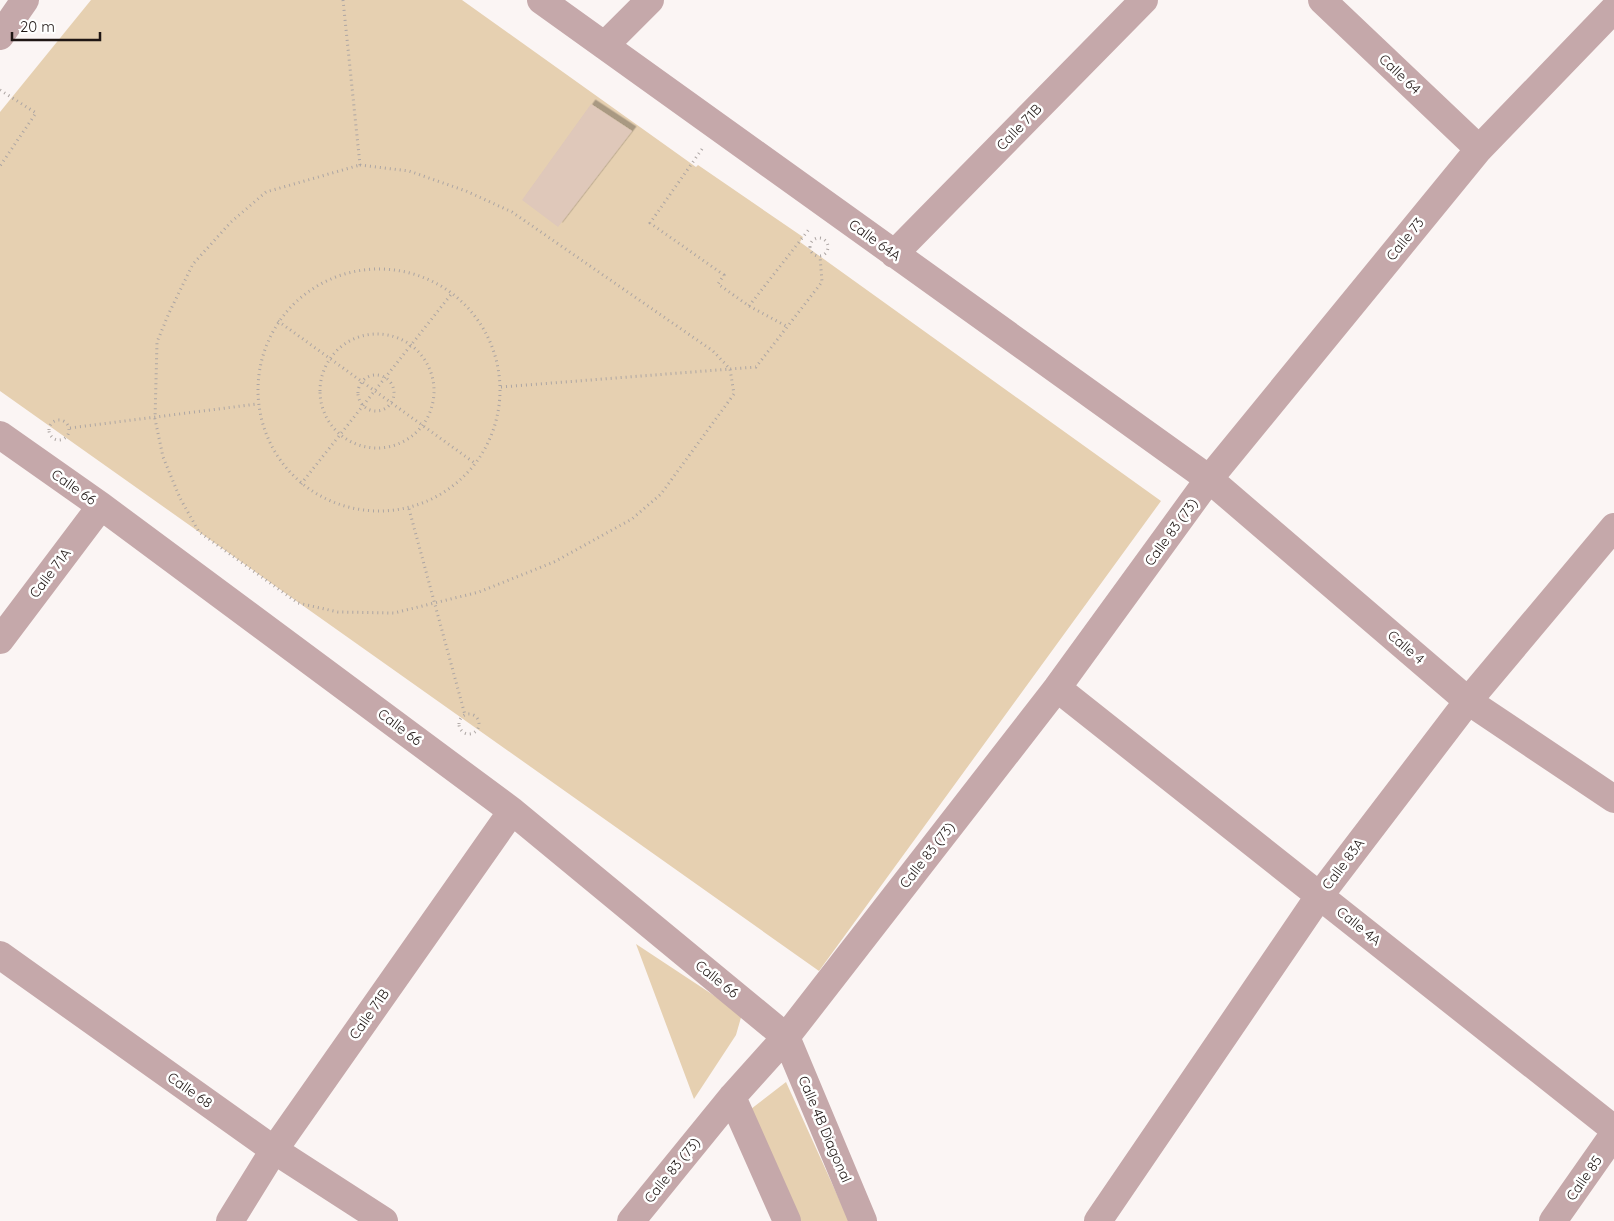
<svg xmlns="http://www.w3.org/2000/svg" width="1614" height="1221" font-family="Quicksand,sans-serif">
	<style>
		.green { fill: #e6d0b1 }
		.building { fill: #dfc8ba; filter: url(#shadow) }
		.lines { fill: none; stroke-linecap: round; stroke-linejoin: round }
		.path { stroke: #aca5a3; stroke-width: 3; stroke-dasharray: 1 4; stroke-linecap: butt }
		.minor { stroke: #c5a8aa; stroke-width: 28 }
		.labels { text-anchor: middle; stroke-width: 5; stroke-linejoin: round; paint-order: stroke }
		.street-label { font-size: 14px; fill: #1f1614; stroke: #fff }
	</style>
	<defs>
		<filter id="shadow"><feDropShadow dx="4.5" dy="-4.5" stdDeviation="0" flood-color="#0004"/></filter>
	</defs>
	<rect width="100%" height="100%" fill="#fbf5f4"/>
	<path class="green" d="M91 0H462L696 167 698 165 803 237 800 242 1161 501 819 971 0 391V112Z
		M636 944 742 1014 736 1035 694 1099Z
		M786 1082 849 1221H800L751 1109Z"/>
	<path class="building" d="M591 104 632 131 558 227 522 200Z"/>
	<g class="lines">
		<path class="path" d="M343 0 360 165
			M0 90 36 113 0 166
			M702 149 650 223 724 275 718 284 749 306 788 327
			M360 165 409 171 466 191 512 212 713 351 730 369 734 394 661 494 632 519 554 562 479 592 394 613 338 612 298 603 199 532 180 498 163 457 155 419 157 342 169 313 193 264 231 222 266 192Z
			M810 247a9 9 0 1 1 18 0a9 9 0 1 1-18 0Z
			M258 390a121 121 0 1 1 242 0a121 121 0 1 1-242 0Z
			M749 306 810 228
			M278 321 476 464
			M320 391a57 57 0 1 1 114 0a57 57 0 1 1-114 0Z
			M358 393a18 18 0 1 1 36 0a18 18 0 1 1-36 0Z
			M501 387 756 367 822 282 820 256
			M49 430a10 10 0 1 1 20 0a10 10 0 1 1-20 0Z
			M70 428 257 404
			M301 484 453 292
			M409 509 465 715
			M459 724a10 10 0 1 1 20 0a10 10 0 1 1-20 0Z"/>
		<path class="minor" d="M541 0 1209 479 1468 701 1614 799
			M1322 0 1479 149
			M0 36 25 0
			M605 45 650 0
			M894 254 1144 0
			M0 435 101 506 512 811 786 1037 863 1221
			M0 640 101 506
			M1057 688 1614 1129
			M0 955 274 1150 384 1221
			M732 1097 787 1221
			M230 1221 274 1150 512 811
			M631 1221 732 1097 786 1037 1057 688 1209 479 1479 149 1614 9
			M1098 1221 1320 895 1468 701 1614 527
			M1553 1221 1614 1134"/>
	</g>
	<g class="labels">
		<g class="street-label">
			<text transform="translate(1400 74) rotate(43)" y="5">Calle 64</text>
			<text transform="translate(1019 127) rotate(-46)" y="5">Calle 71B</text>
			<text transform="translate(1405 239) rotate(-51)" y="5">Calle 73</text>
			<text transform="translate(875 240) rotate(36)" y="5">Calle 64A</text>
			<text transform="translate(74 487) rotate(35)" y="5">Calle 66</text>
			<text transform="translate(1171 532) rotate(-54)" y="5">Calle 83 (73)</text>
			<text transform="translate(50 573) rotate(-53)" y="5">Calle 71A</text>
			<text transform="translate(1406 647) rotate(41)" y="5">Calle 4</text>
			<text transform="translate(400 727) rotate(37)" y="5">Calle 66</text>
			<text transform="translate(927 855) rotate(-52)" y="5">Calle 83 (73)</text>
			<text transform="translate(1343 864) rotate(-53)" y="5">Calle 83A</text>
			<text transform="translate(1359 926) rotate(39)" y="5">Calle 4A</text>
			<text transform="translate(717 979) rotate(39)" y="5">Calle 66</text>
			<text transform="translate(369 1014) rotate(-55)" y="5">Calle 71B</text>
			<text transform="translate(190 1090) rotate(35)" y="5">Calle 68</text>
			<text transform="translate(825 1129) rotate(67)" y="5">Calle 4B Diagonal</text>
			<text transform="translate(672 1170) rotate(-51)" y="5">Calle 83 (73)</text>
			<text transform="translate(1584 1178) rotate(-55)" y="5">Calle 85</text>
		</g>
	</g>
	<path d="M12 32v8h88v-8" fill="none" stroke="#1f1614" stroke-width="2.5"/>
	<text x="20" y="32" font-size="15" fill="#1f1614" stroke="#ffffff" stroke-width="4" paint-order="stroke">20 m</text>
</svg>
